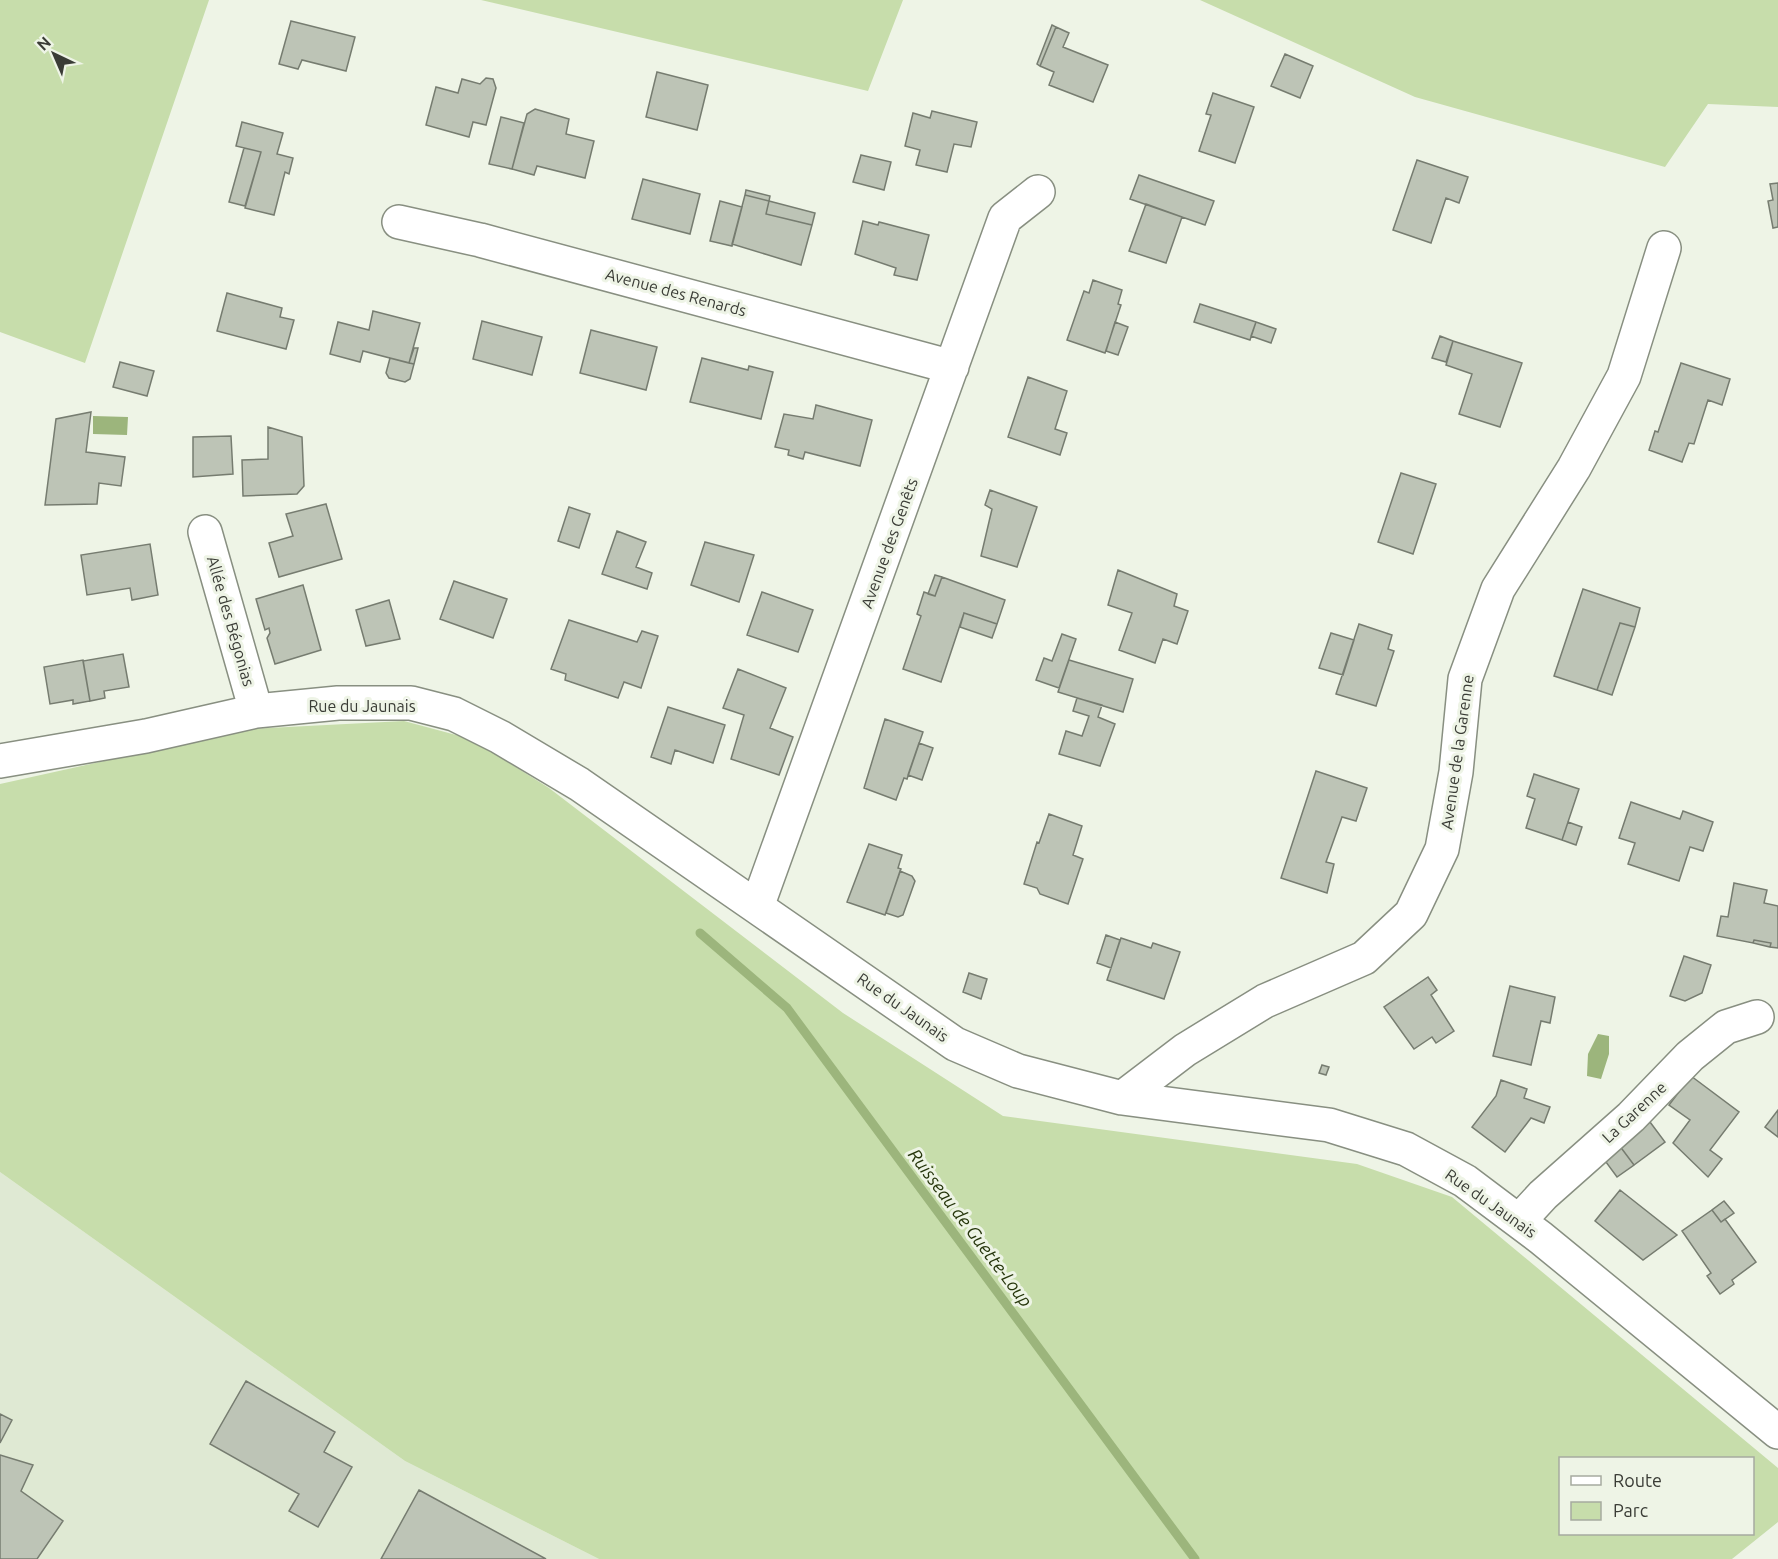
<svg xmlns="http://www.w3.org/2000/svg" width="1778" height="1559" font-family="Ubuntu,sans-serif">
	<style>
		.built { fill: #dfe9d3 }
		.green { fill: #c7ddab; fill-rule: evenodd }
		.water { fill: #9cb57c }
		.lines { fill: none; stroke-linecap: round; stroke-linejoin: round }
		.stream { stroke: #9cb57c; stroke-width: 9 }
		.building { fill: #bdc4b6; stroke: #767c70; stroke-width: 1.5 }
		.minor-casing { stroke: #888f81; stroke-width: 36 }
		.minor { stroke: #fff; stroke-width: 33 }
		.labels { text-anchor: middle; stroke-width: 6; stroke-linejoin: round; paint-order: stroke }
		.street-label { font-size: 16px; fill: #3a3c36; stroke: #eef4e6 }
		.water-label { font-size: 18px; font-style: italic; fill: #26360c; stroke: #eef4e6 }
	</style>
	<rect width="100%" height="100%" fill="#eef4e6"/>
	<path class="built" d="M0 1172 405 1461 599 1559H0Z"/>
	<path class="green" d="M0 0H209L85 363 0 332Z
		M481 0H903L868 91Z
		M1200 0H1778V107L1708 104 1665 167 1415 97Z
		M404 721 471 739 549 788 843 1013 1003 1116 1357 1164 1452 1197 1778 1468V1522L1732 1559H599L405 1461 0 1172V784L249 729ZM1560 1458H1752V1534H1560Z"/>
	<path class="water" d="M93 416 128 417 127 435 93 434Z
		M1598 1034 1609 1036V1054L1601 1079 1587 1076 1588 1054Z"/>
	<g class="lines">
		<path class="stream" d="M700 933 787 1008 1195 1559"/>
	</g>
	<path class="building" d="M291 21 355 37 346 71 302 60 298 69 279 64Z
		M1052 25 1056 27 1040 66 1037 64Z
		M1056 27 1069 33 1063 47 1108 65 1093 102 1049 85 1054 72 1040 66Z
		M1285 54 1313 66 1300 98 1271 86Z
		M657 72 708 85 697 130 646 117Z
		M486 78 493 79 496 88 486 125 473 122 469 137 426 125 436 87 458 93 462 79 480 84Z
		M1213 93 1254 107 1235 163 1199 151 1211 115 1206 114Z
		M535 109 569 119 566 134 594 141 585 178 537 166 534 175 512 169 527 114Z
		M932 111 977 122 971 147 954 144 947 172 916 165 920 150 905 146 913 113 930 118Z
		M501 117 524 123 512 169 489 164Z
		M242 122 283 133 277 154 293 158 289 174 285 172 274 215 245 208 261 152 236 146Z
		M244 148 261 152 245 206 229 202Z
		M861 155 891 162 884 190 853 182Z
		M1417 160 1468 177 1459 203 1446 198 1431 243 1393 230Z
		M1139 175 1214 201 1205 225 1130 199Z
		M643 179 700 194 690 234 632 219Z
		M1778 183V227L1773 228 1768 201 1773 200 1770 184Z
		M746 190 770 196 769 201 745 195Z
		M745 195 769 201 766 214 812 225 801 265 732 244Z
		M720 201 742 207 732 246 710 241Z
		M769 201 815 213 812 225 766 214Z
		M1146 204 1182 217 1166 263 1129 251Z
		M863 221 878 225 879 222 929 235 917 280 894 275 896 268 855 254Z
		M1093 280 1122 290 1118 304 1121 305 1105 353 1067 340 1084 291 1089 293Z
		M227 293 282 308 280 317 294 320 286 349 217 331Z
		M1200 304 1256 322 1250 340 1194 322Z
		M373 311 420 323 409 363 363 351 360 362 330 354 338 322 369 330Z
		M482 321 542 337 532 375 473 359Z
		M1115 322 1128 327 1118 355 1106 351Z
		M1256 322 1276 329 1271 343 1251 336Z
		M591 330 657 347 646 390 580 373Z
		M1440 336 1453 341 1446 362 1432 358Z
		M1453 341 1522 363 1500 427 1459 414 1472 374 1446 365Z
		M414 348H418L414 364 409 363Z
		M390 358 414 364 410 379 405 382 389 378 386 373Z
		M702 358 748 370 749 366 773 372 761 419 690 402Z
		M120 362 154 371 147 396 113 387Z
		M1681 363 1730 379 1722 405 1708 400 1694 444 1689 443 1682 462 1649 450 1655 431 1658 432Z
		M1028 377 1067 391 1055 429 1067 433 1060 455 1008 437Z
		M816 405 872 420 860 466 805 452 803 459 788 455 789 450 775 447 784 414 813 419Z
		M91 412 86 452 125 457 121 486 99 483 97 504 45 505 56 419Z
		M268 427 302 437 304 486 297 494 243 496 242 460 268 459Z
		M231 436 233 474 193 477V437Z
		M1401 473 1436 484 1413 554 1378 542Z
		M990 490 1037 507 1017 567 981 556 992 509 985 505Z
		M326 504 342 559 279 577 269 543 293 536 286 514Z
		M569 507 590 514 579 548 558 541Z
		M617 531 646 542 636 567 652 573 647 589 602 574Z
		M705 542 754 555 739 602 691 585Z
		M150 544 158 595 132 600 130 588 87 595 81 555Z
		M1118 570 1177 594 1174 606 1188 611 1177 644 1163 639 1155 663 1119 650 1132 613 1108 605Z
		M935 575 942 577 935 596 928 594Z
		M942 577 1005 600 997 624 964 613 941 682 903 669 921 616 917 614 924 592 935 596Z
		M454 581 507 599 493 638 440 619Z
		M303 585 321 650 275 664 267 638 270 633 269 628 265 630 256 599Z
		M1583 589 1640 608 1635 627 1620 623 1597 690 1554 676Z
		M762 592 813 610 798 652 747 635Z
		M389 600 400 639 366 646 356 610Z
		M964 613 997 624 992 638 960 627Z
		M569 620 637 642 642 631 658 636 641 688 624 682 618 698 565 680 566 674 551 669Z
		M1620 623 1635 627 1612 695 1597 690Z
		M1359 624 1392 635 1388 649 1394 651 1376 706 1336 694Z
		M1331 633 1354 640 1343 675 1319 668Z
		M1062 634 1076 639 1059 688 1036 680 1044 658 1052 661Z
		M123 654 129 687 104 691 105 698 90 701 83 661Z
		M83 660 90 701 73 704V700L50 704 44 667Z
		M1069 660 1133 679 1123 712 1058 692Z
		M738 669 786 688 770 728 793 737 779 775 731 759 744 715 723 708Z
		M1077 698 1102 705 1098 717 1115 724 1100 766 1059 754 1066 731 1082 736 1089 716 1073 711Z
		M668 707 725 725 713 763 675 750 671 764 651 757Z
		M885 719 923 732 907 779 904 778 896 800 864 788Z
		M919 743 933 748 922 780 908 775Z
		M1316 771 1367 788 1356 821 1342 817 1326 862 1334 864 1327 893 1281 878Z
		M1534 774 1579 789 1562 840 1526 828 1535 799 1527 796Z
		M1631 802 1680 819 1683 811 1713 822 1703 851 1690 847 1679 881 1628 864 1635 843 1619 838Z
		M1049 814 1082 826 1073 855 1083 859 1068 904 1040 894 1037 888 1024 884 1037 842 1039 843Z
		M1568 822 1582 827 1576 845 1562 840Z
		M869 844 902 855 898 868 901 869 885 915 847 902Z
		M900 871 912 876 915 881 903 915 898 917 886 913Z
		M1734 883 1767 890 1764 903 1778 906V948L1770 947 1771 943 1754 940 1753 943 1717 936 1721 916 1728 917Z
		M1106 935 1120 940 1111 968 1097 963Z
		M1121 938 1151 948 1153 943 1180 952 1164 999 1107 980Z
		M1754 940 1771 943 1770 947 1753 943Z
		M1684 956 1711 965 1702 993 1685 1001 1670 996Z
		M969 973 987 979 981 999 963 992Z
		M1428 977 1437 990 1431 995 1454 1031 1436 1043 1432 1037 1414 1049 1384 1007Z
		M1510 986 1555 997 1550 1023 1541 1021 1531 1065 1493 1056Z
		M1322 1065 1329 1067 1326 1075 1319 1073Z
		M1691 1076 1739 1112 1710 1150 1722 1159 1708 1177 1673 1143 1690 1120 1669 1105Z
		M1501 1080 1527 1089 1524 1098 1550 1107 1544 1123 1531 1118 1505 1152 1472 1127 1496 1096Z
		M1778 1110V1137L1765 1127Z
		M1650 1122 1665 1142 1634 1165 1619 1145Z
		M1619 1145 1634 1165 1617 1177 1603 1158Z
		M1620 1190 1677 1235 1643 1260 1595 1221Z
		M1724 1201 1734 1213 1721 1222 1712 1210Z
		M1712 1210 1721 1222 1725 1219 1756 1262 1732 1280 1734 1284 1720 1294 1707 1276 1711 1273 1682 1231Z
		M246 1381 335 1432 324 1452 352 1467 318 1527 289 1511 299 1494 210 1444Z
		M0 1414 12 1420 0 1443Z
		M0 1455 33 1465 21 1491 63 1521 37 1559H0Z
		M419 1490 546 1559H381Z"/>
	<g class="lines">
		<g class="minor-casing">
			<path id="minor" d="M399 222 480 240 952 367
				M205 532 256 711
				M0 761 146 736 256 711 338 703H411L454 714 500 737 579 784 955 1044 1018 1071 1122 1098 1329 1125 1406 1149 1465 1181 1541 1238 1778 1432
				M757 907 1005 218 1038 192
				M1122 1098 1185 1050 1265 1001 1364 958 1411 914 1442 849 1456 772 1465 679 1498 589 1574 468 1624 376 1664 248
				M1519 1221 1543 1195 1631 1117 1690 1056 1726 1027 1757 1017"/>
		</g>
		<use href="#minor" class="minor"/>
	</g>
	<g class="labels">
		<g class="street-label">
			<text transform="translate(676 292) rotate(15)" y="6">Avenue des Renards</text>
			<text transform="translate(889 543) rotate(-70)" y="6">Avenue des Genêts</text>
			<text transform="translate(231 621) rotate(74)" y="6">Allée des Bégonias</text>
			<text x="362" y="712">Rue du Jaunais</text>
			<text transform="translate(1457 752) rotate(-82)" y="6">Avenue de la Garenne</text>
			<text transform="translate(903 1007) rotate(35)" y="6">Rue du Jaunais</text>
			<text transform="translate(1634 1112) rotate(-43)" y="6">La Garenne</text>
			<text transform="translate(1491 1203) rotate(35)" y="6">Rue du Jaunais</text>
		</g>
		<g class="water-label">
			<text transform="translate(970 1228) rotate(53)" y="6">Ruisseau de Guette-Loup</text>
		</g>
	</g>
	<rect x="1559" y="1457" width="195" height="78" fill="#eef4e6" stroke="#a6aaa0" stroke-width="1.5"/>
	<rect x="1571" y="1476" width="30" height="9" fill="#ffffff" stroke="#a6aaa0" stroke-width="1.5"/>
	<text x="1613" y="1487" font-size="18" fill="#3a3c36">Route</text>
	<rect x="1571" y="1502" width="30" height="18" fill="#c7ddab" stroke="#a6aaa0" stroke-width="1.5"/>
	<text x="1613" y="1517" font-size="18" fill="#3a3c36">Parc</text>
	<g transform="translate(54 54) rotate(316)" stroke="#eef4e6" stroke-width="4.5" paint-order="stroke">
	<path d="M0-4.5L10 22L0 15L-10 22Z" fill="#3a3c36"/>
	<text y="-9" font-size="16" font-weight="bold" text-anchor="middle" fill="#3a3c36">N</text>
	</g>
</svg>
